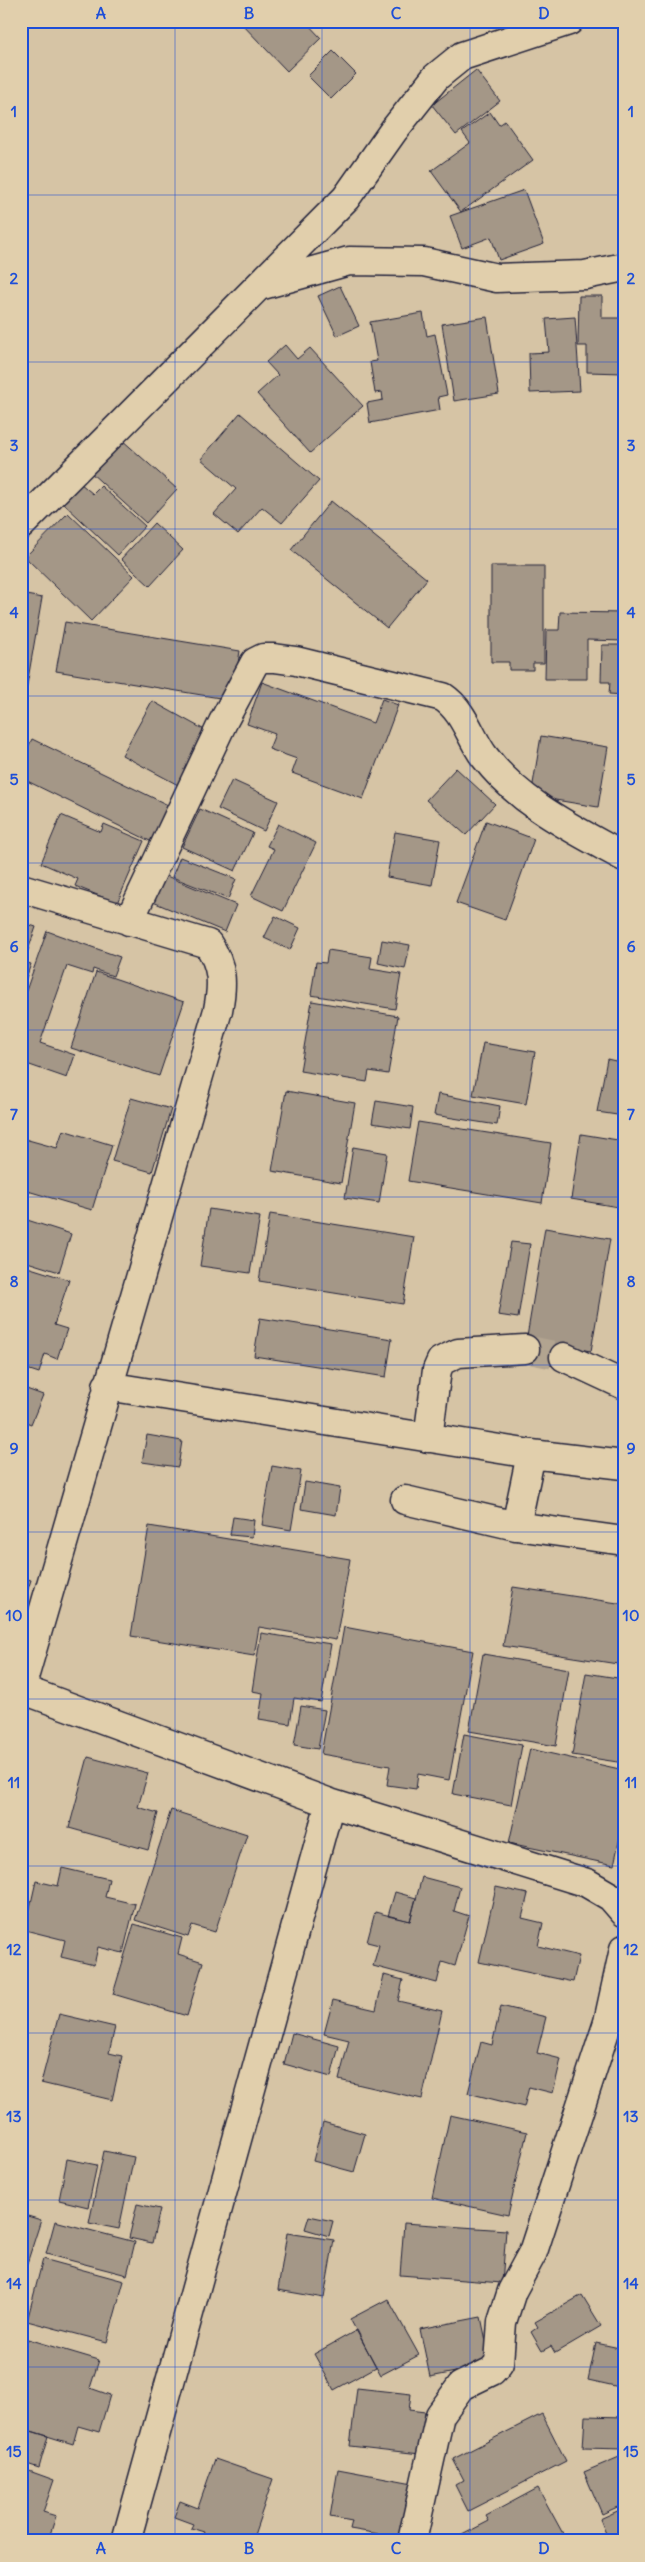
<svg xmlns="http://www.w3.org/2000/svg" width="645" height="2562" font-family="Delius,sans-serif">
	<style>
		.building { fill: #a49787; stroke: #22223b }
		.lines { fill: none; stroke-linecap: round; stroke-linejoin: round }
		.minor-tunnel { stroke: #b2a490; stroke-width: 28; stroke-dasharray: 28 14; stroke-linecap: butt }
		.minor-casing { stroke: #22223b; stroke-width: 31 }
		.minor { stroke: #e1cfac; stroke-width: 28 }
		.grid { fill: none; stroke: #1d4ed8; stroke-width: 1; stroke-opacity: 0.55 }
		.neatline { fill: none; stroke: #1d4ed8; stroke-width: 2 }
		.grid-label { font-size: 16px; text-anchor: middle; font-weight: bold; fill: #1d4ed8 }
	</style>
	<rect width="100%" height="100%" fill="#d6c4a5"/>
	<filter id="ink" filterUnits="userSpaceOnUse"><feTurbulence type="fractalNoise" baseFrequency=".02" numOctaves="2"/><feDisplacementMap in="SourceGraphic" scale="10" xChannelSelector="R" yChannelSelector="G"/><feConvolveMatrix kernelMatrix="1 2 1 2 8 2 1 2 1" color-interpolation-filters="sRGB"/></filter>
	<g filter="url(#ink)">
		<path class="building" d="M239 21H305L321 38 287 71Z
			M333 51 356 74 331 99 308 76Z
			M476 70 500 101 456 135 432 105Z
			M490 112 499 125 505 121 533 160 461 212 431 171 470 143 462 132Z
			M524 190 544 244 499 260 491 237 462 248 450 216Z
			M340 286 359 326 337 336 318 296Z
			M579 296H602V318H624V373L587 372V346H578Z
			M423 313 427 336 435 334 447 395 438 397 440 410 370 423 367 403 383 400 382 392 375 393 370 362 377 361 370 322Z
			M487 317 499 394 454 401 442 324Z
			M575 317 580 391 530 393 529 353 549 352 546 319Z
			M285 345 297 359 310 348 363 406 310 453 257 394 278 375 266 362Z
			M240 413 319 481 282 523 262 507 238 534 214 514 236 489 201 459Z
			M121 439 177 489 146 523 90 472Z
			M80 483 93 494 101 486 145 526 118 555 62 502Z
			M331 501 427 579 387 628 291 550Z
			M68 513 134 576 91 621 25 557Z
			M154 523 183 550 150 586 121 559Z
			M491 566H544V663H533V670H509V662H491Z
			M21 594 42 598 21 720Z
			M560 612 624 613V641L587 640V679H545L546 630H559Z
			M65 622 240 651 232 700 56 671Z
			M602 645H624V695L609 694 610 682H601Z
			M262 682 373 723 382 699 398 705 363 799 292 773 297 759 269 749 275 734 247 724Z
			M152 701 210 733 180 786 122 755Z
			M541 736 608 747 598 807 531 796Z
			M32 739 170 806 152 842 21 778V761Z
			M456 768 495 804 466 835 426 800Z
			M232 780 278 801 264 831 218 809Z
			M200 809 253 833 235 871 182 847Z
			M61 815 101 832 104 824 144 841 117 903 75 886 78 879 41 863Z
			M486 821 534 839 505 920 456 903Z
			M278 824 316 843 283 911 251 896 274 849 267 846Z
			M395 832 440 840 432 885 387 877Z
			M180 857 236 879 228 899 172 877Z
			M164 875 236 905 225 932 153 902Z
			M275 916 300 928 290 950 264 938Z
			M21 922 36 927 24 962 31 964 21 992Z
			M47 931 120 957 113 976 93 969 92 974 67 966 40 1043 75 1055 67 1078 21 1062V1005Z
			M382 940 410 945 405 969 378 963Z
			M328 950 372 957 370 969 401 974 395 1009 311 995 316 962 326 963Z
			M96 972 184 1002 159 1076 71 1048Z
			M312 1001 398 1016 388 1074 369 1071 367 1082 300 1071Z
			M483 1043 535 1052 526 1104 473 1095Z
			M607 1059 624 1063V1116L597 1112Z
			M286 1091 355 1103 341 1183 272 1171Z
			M438 1094 500 1106 497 1125 434 1115Z
			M131 1098 171 1109 152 1172 112 1161Z
			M376 1101 413 1107 410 1129 372 1123Z
			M418 1122 551 1143 542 1203 408 1181Z
			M63 1130 112 1145 92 1210 21 1189V1138L57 1148Z
			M581 1134 624 1141V1208L571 1199Z
			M353 1147 387 1153 379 1203 345 1198Z
			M209 1209 260 1217 250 1273 200 1266Z
			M270 1214 414 1237 403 1304 259 1281Z
			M21 1218 71 1234 59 1272 21 1260Z
			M545 1228 610 1239 591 1351 566 1347 562 1367 523 1361Z
			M511 1242 530 1244 518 1318 498 1315Z
			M21 1265 69 1280 54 1325 67 1329 57 1359 45 1354 39 1373 21 1367Z
			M260 1318 392 1339 386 1377 254 1356Z
			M21 1387 43 1395 31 1424 21 1420Z
			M147 1435 182 1441 178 1467 142 1462Z
			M272 1466 301 1471 291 1530 262 1525Z
			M305 1482 340 1488 336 1515 301 1509Z
			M233 1517 254 1520 252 1537 230 1535Z
			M149 1526 350 1559 336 1640 259 1627 254 1656 131 1636Z
			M21 1577 31 1580 21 1610Z
			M513 1587 624 1604V1665L503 1646Z
			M344 1627 473 1651 449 1780 418 1774 416 1789 387 1785 390 1766 321 1754Z
			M261 1633 331 1644 321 1702 294 1698 290 1724 259 1719 263 1693 252 1691Z
			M483 1654 569 1669 556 1746 469 1731Z
			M586 1673 624 1679V1763L572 1755Z
			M301 1706 325 1710 318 1749 294 1745Z
			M464 1734 522 1745 511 1805 453 1794Z
			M530 1749 624 1770V1818L614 1865 509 1843Z
			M88 1757 148 1773 138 1807 158 1813 148 1850 69 1828Z
			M171 1810 247 1834 215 1932 192 1925 188 1937 135 1920Z
			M62 1868 109 1879 105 1897 135 1904 123 1953 98 1947 94 1965 61 1957 65 1940 25 1930 36 1881 58 1886Z
			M422 1877 460 1887 454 1911 469 1916 455 1966 442 1962 437 1983 373 1966 379 1945 367 1942 375 1912 410 1921Z
			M496 1887 528 1894 522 1918 543 1923 538 1946 579 1956 573 1982 479 1962Z
			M395 1892 416 1898 410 1921 388 1916Z
			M134 1924 182 1938 178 1954 203 1962 187 2016 113 1994Z
			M384 1975 403 1980 398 2001 442 2011 422 2099 339 2080 349 2040 324 2034 333 2000 376 2010Z
			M501 2006 546 2017 537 2053 561 2059 553 2093 529 2087 524 2107 468 2093 481 2042 492 2045Z
			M59 2014 115 2027 109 2053 122 2056 112 2100 41 2083Z
			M292 2033 339 2046 331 2077 284 2064Z
			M450 2115 527 2132 508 2215 432 2198Z
			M323 2122 365 2134 354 2172 313 2161Z
			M104 2151 134 2157 119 2229 89 2223Z
			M67 2159 97 2165 88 2207 59 2200Z
			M137 2204 160 2209 152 2243 129 2238Z
			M21 2214 41 2220 21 2282Z
			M309 2216 333 2221 329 2236 305 2229Z
			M55 2221 135 2242 127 2275 46 2254Z
			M404 2223 506 2230 502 2283 400 2275Z
			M287 2233 334 2240 324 2298 278 2290Z
			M43 2259 124 2281 107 2342 27 2321Z
			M582 2295 601 2326 555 2353 551 2346 542 2351 531 2332 538 2327 535 2322Z
			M388 2299 419 2355 381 2375 350 2319Z
			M481 2317 491 2365 430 2377 420 2329Z
			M357 2330 376 2367 334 2390 314 2354Z
			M28 2339 99 2360 90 2388 110 2395 99 2432 78 2426 73 2444 21 2428V2360Z
			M596 2343 624 2349V2388L588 2380Z
			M357 2388 411 2394 409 2410 425 2412 420 2454 350 2446Z
			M542 2414 566 2461 468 2511 455 2485 464 2480 453 2459Z
			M585 2416 624 2417V2449L583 2448Z
			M21 2428 48 2436 39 2468 21 2462Z
			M624 2455V2504L602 2514 584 2472Z
			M215 2459 273 2479 252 2541H201L204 2532 191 2528 193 2524 174 2517 180 2501 198 2508Z
			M21 2468 54 2480 43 2512 56 2516 48 2541H21Z
			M338 2469 413 2483 403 2538 350 2529 352 2521 330 2517Z
			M538 2488 567 2541H465L462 2535 489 2521 486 2516Z
			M624 2508V2541H609L600 2519Z
			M462 2535 465 2541H452Z"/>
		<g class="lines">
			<path class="minor-tunnel" d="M525 1349 564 1357"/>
			<g class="minor-casing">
				<path id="minor" d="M259 286 349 261 424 262 497 278 585 275 624 267
					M21 525 346 198 394 130 436 77 462 56 569 21
					M21 888 208 944C223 966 223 984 218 1010L21 1688
					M129 921 223 722 255 662 263 658H274L296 661 443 697C464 711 470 737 484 756 520 804 573 829 624 857
					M564 1357 624 1385
					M107 1386 531 1454 624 1465
					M428 1438 437 1370 441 1361 458 1353 525 1349
					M405 1500 516 1526 624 1541
					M516 1526 531 1454
					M21 1689 330 1803 587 1883 611 1897 624 1912
					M126 2541 330 1803
					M412 2541 440 2415 461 2386 492 2371 499 2363 502 2322 512 2291 533 2252 608 2022 624 1949"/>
			</g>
			<use href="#minor" class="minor"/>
		</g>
	</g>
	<path class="grid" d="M175 21V2541M322 21V2541M470 21V2541M21 195H624M21 362H624M21 529H624M21 696H624M21 863H624M21 1030H624M21 1197H624M21 1365H624M21 1532H624M21 1699H624M21 1866H624M21 2033H624M21 2200H624M21 2367H624"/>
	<rect width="645" height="2562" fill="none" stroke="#e1cfac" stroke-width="55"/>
	<rect x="28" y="28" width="590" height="2506" class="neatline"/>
	<g class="grid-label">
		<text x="101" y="19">A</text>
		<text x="249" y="19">B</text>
		<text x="396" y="19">C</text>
		<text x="544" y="19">D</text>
		<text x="14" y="117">1</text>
		<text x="631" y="117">1</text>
		<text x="14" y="284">2</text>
		<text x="631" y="284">2</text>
		<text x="14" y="451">3</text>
		<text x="631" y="451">3</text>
		<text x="14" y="618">4</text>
		<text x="631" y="618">4</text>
		<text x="14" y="785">5</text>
		<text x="631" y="785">5</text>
		<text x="14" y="952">6</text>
		<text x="631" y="952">6</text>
		<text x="14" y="1120">7</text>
		<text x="631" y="1120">7</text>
		<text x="14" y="1287">8</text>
		<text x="631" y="1287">8</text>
		<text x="14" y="1454">9</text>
		<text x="631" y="1454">9</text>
		<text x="14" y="1621">10</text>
		<text x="631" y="1621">10</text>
		<text x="14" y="1788">11</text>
		<text x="631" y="1788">11</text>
		<text x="14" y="1955">12</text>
		<text x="631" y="1955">12</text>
		<text x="14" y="2122">13</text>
		<text x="631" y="2122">13</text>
		<text x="14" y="2289">14</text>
		<text x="631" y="2289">14</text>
		<text x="14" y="2457">15</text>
		<text x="631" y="2457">15</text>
		<text x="101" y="2554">A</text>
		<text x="249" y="2554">B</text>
		<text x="396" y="2554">C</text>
		<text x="544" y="2554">D</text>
	</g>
</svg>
